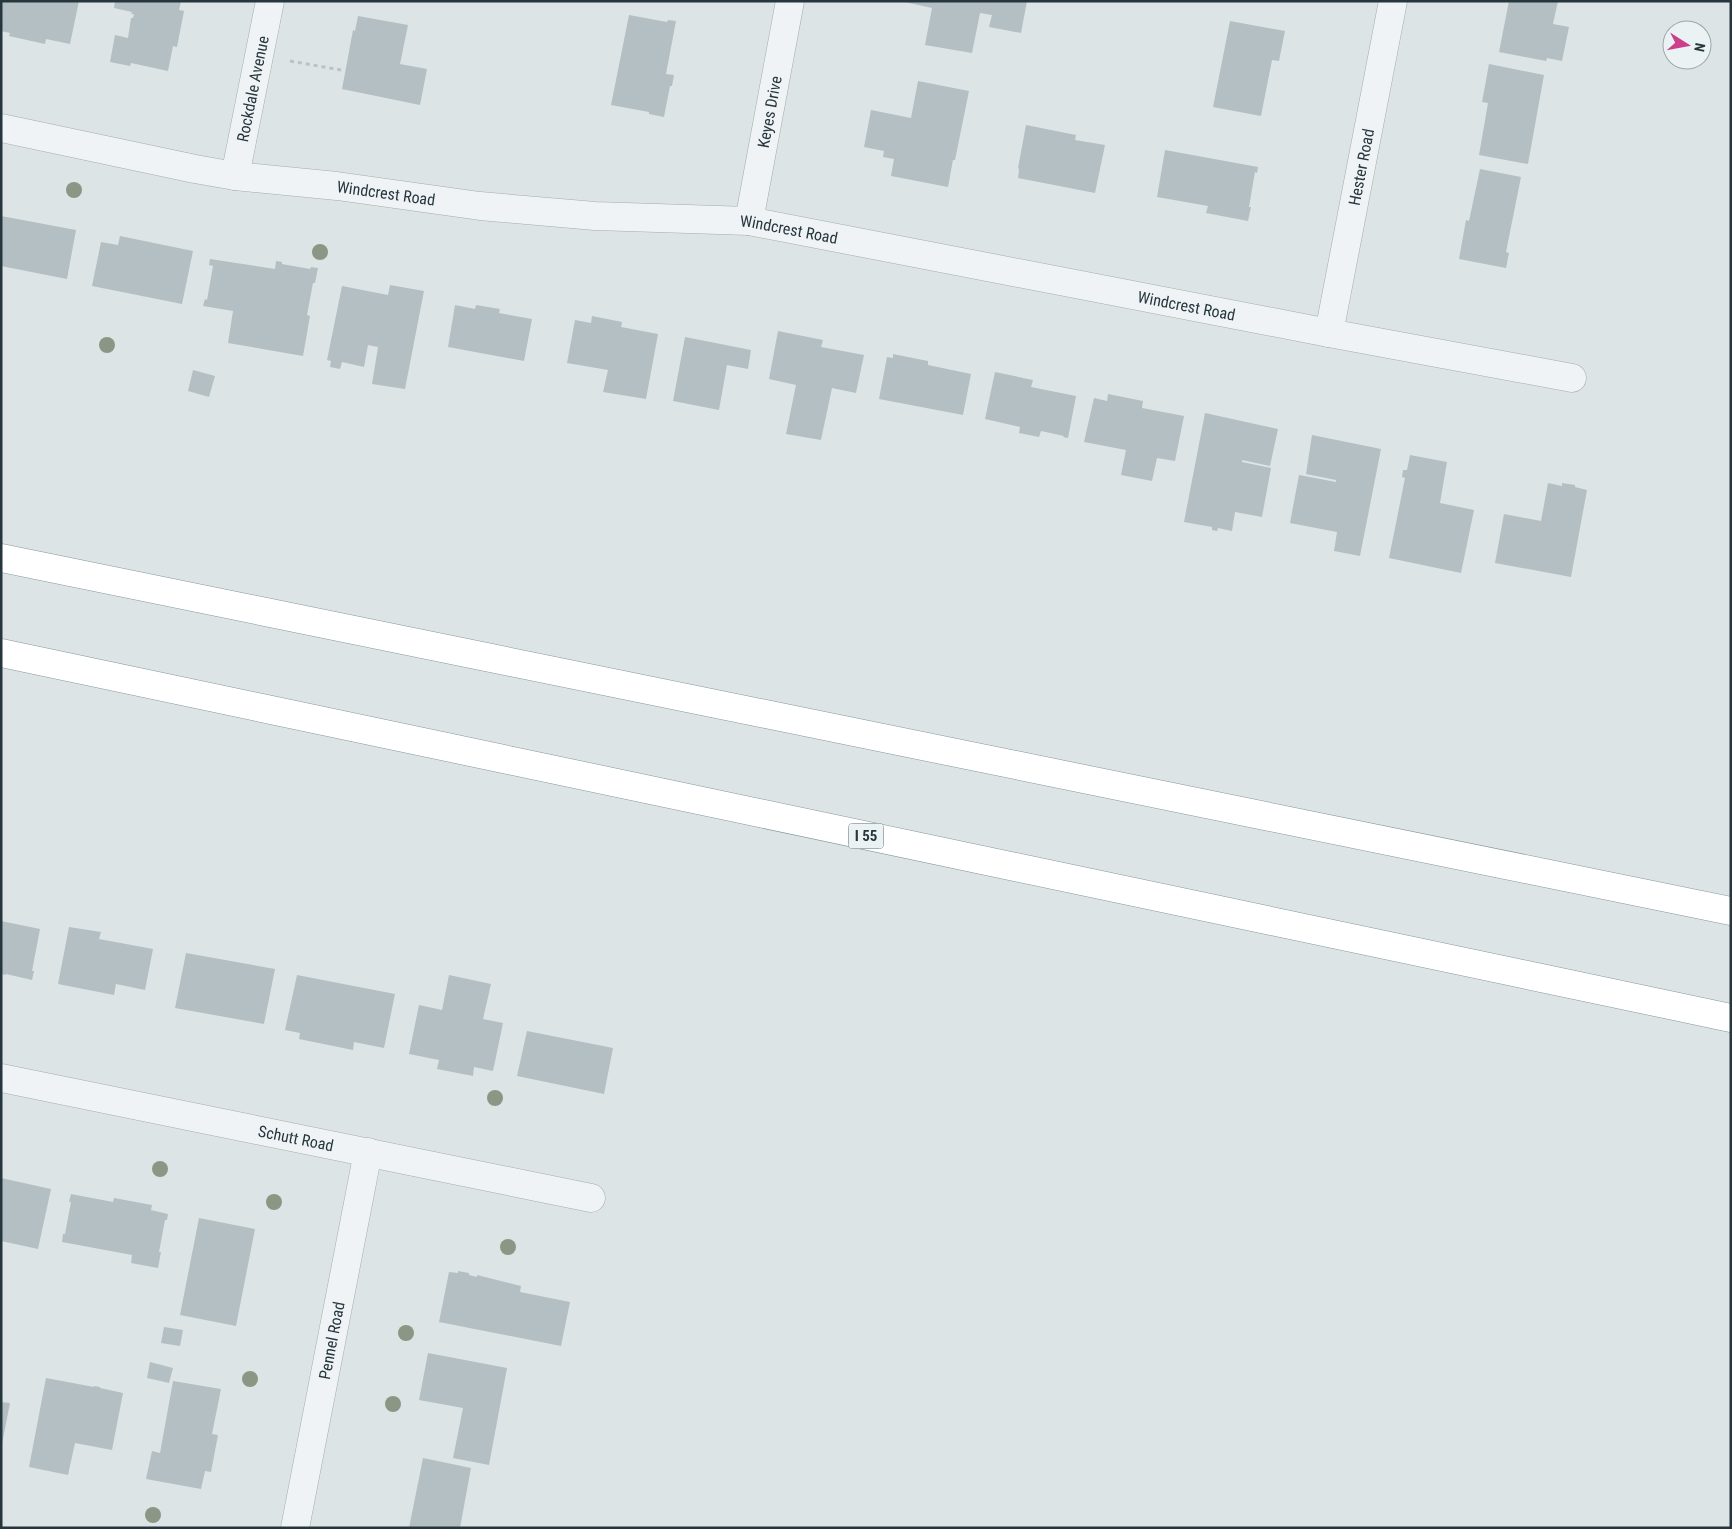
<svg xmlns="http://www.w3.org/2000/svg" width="1732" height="1529" font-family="'Roboto Condensed',sans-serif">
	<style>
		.building { fill: #b4bfc3 }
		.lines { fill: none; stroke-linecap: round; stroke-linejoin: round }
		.minor-casing { stroke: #a2acb0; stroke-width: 29 }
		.highway-casing { stroke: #84979d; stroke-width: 29 }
		.path { stroke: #bbc2c5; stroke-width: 3; stroke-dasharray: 4 4; stroke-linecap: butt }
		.minor { stroke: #eff3f5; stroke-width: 28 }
		.highway { stroke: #fff; stroke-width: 28 }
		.tree { fill: #8b9784 }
		.labels { text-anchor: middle; stroke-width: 4.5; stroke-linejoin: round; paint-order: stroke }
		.shield { fill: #ebf2f4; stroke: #616e74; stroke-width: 1 }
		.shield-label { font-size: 15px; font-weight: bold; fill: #26363d }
		.street-label { font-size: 16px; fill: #26363d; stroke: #ebf2f4 }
	</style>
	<rect width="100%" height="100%" fill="#dce4e6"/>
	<path class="building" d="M1 1H79L70 44 46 39 45 44 9 36 10 33 1 31Z
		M115 1H181L179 10 184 11 177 47 173 46 168 71 131 63 130 66 110 62 115 35 128 38 131 18H133L134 14H131L132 12 114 8Z
		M900 1H1027L1021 33 989 27 992 15 980 13 972 53 925 45 932 8Z
		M1509 1H1558L1553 24 1569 27 1562 61 1547 58 1546 61 1499 52Z
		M629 15 667 22 668 20 676 21 666 74 674 75 672 86H670L664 117 649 114V112L611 105Z
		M358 16 408 25 400 64 427 69 420 105 342 89 353 30 355 31Z
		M1230 21 1285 31 1279 61 1272 60 1261 116 1213 107Z
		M1489 64 1544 75 1528 164 1479 155 1488 103 1482 102Z
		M918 81 969 91 955 160H953L948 187 891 176 894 159 883 157 884 151 864 147 871 110 911 118Z
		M1026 125 1076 135 1075 140 1105 145 1095 193 1018 178 1019 169 1018 168Z
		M1165 150 1258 167 1257 173 1255 172 1249 207H1251L1248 221 1206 213 1208 206 1157 197Z
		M1480 169 1521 177 1506 252 1509 253 1506 268 1459 259 1466 220 1469 221Z
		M1 216 76 230 67 279 1 266Z
		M120 236 193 251 182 304 92 286 101 242 118 245Z
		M210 259 275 269 276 261 282 262V264L310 269 311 267 318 268 315 283H313L307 315 310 316 303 356 228 343 233 311 203 306 205 299 207 300 213 266 209 265Z
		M390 285 424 291 405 389 372 384 378 347 368 345 364 367 342 362 340 369 330 367 331 361 327 360 342 286 388 295Z
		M455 305 475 309 476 305 500 309 499 313 532 319 524 361 448 347Z
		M592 316 622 322 621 327 658 334 646 399 603 392 608 370 567 363 575 320 591 323Z
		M778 331 823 340 821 347 864 355 856 393 832 388 821 440 786 434 796 385 769 379Z
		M685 337 751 350 748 369 727 365 719 410 673 401Z
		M893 354 928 361V365L971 374 963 415 879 399 887 357 893 358Z
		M193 370 215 376 209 397 188 391Z
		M995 372 1033 380 1031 387 1076 396 1068 438 1063 437 1064 436 1041 431 1039 437 1019 433 1020 427 985 419Z
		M1108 394 1143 401 1142 408 1184 416 1175 461 1157 458 1152 481 1121 475 1126 450 1084 442 1094 398 1107 401Z
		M1205 413 1278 429 1270 466 1242 460V462L1271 468 1262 517 1235 512 1232 531 1218 528 1217 531 1212 530V527L1184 522Z
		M1312 435 1381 449 1360 556 1334 551 1337 532 1290 523 1299 475 1336 482V480L1306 474Z
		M1410 455 1447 462 1440 503 1474 510 1461 573 1389 558 1405 478 1402 477 1403 470H1407Z
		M1548 483 1562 486V483L1575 485V487L1587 490 1571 577 1495 563 1504 514 1541 521Z
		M1 921 40 929 32 971H34L32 980 6 974V975L1 974Z
		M69 927 101 932 99 939 153 949 145 990 116 984 114 995 58 984Z
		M186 953 275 969 264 1024 175 1008Z
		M297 975 395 994 384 1048 354 1042 353 1050 299 1039 300 1033 285 1030Z
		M449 975 491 984 483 1019 503 1023 493 1071 474 1067 473 1076 437 1069 439 1060 409 1054 419 1005 442 1010Z
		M527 1031 613 1048 604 1094 517 1076Z
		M1 1178 51 1189 38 1249 1 1241Z
		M71 1194 113 1202 114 1198 152 1205 151 1210 168 1214 167 1220H165L159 1252H161L158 1268 131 1263 132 1255 62 1242 63 1234H65L71 1202H69Z
		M199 1218 255 1229 236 1326 180 1315Z
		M458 1271 469 1273V1275L477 1277V1275L521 1286 520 1292 570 1302 561 1346 439 1322 449 1272 458 1273Z
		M164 1327 183 1330 180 1346 161 1343Z
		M428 1353 507 1368 489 1465 453 1458 463 1408 419 1400Z
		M150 1362 173 1368 169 1383 147 1378Z
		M46 1378 94 1387V1386L100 1387V1388L123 1393 112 1450 75 1443 68 1475 29 1467Z
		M173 1381 221 1389 212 1434 218 1435 211 1472 205 1471 201 1489 146 1479 152 1451 160 1453Z
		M1 1402 10 1403 2 1444H1Z
		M423 1458 471 1468 460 1528H409Z"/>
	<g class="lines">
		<g class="minor-casing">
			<g id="minor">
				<path id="s1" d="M1 128 195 169 235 176 337 186 480 206 595 216 749 221 1329 333 1572 378"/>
				<path id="s2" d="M235 176 270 1"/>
				<path id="s3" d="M749 221 790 1"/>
				<path id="s4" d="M1329 333 1393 1"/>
				<path id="s5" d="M1 1078 591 1198"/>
				<path id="s6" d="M295 1528 368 1152"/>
			</g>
		</g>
		<g class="highway-casing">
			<path id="highway" d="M1 558 1731 911
				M1 653 1731 1018"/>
		</g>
		<path class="path" d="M290 61 341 70"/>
		<use href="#minor" class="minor"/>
		<use href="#highway" class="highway"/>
	</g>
	<g class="tree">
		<circle cx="74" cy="190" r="8"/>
		<circle cx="320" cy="252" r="8"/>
		<circle cx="107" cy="345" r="8"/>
		<circle cx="495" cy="1098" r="8"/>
		<circle cx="160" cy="1169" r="8"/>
		<circle cx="274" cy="1202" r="8"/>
		<circle cx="508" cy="1247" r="8"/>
		<circle cx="406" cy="1333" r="8"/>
		<circle cx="250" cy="1379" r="8"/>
		<circle cx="393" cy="1404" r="8"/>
		<circle cx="153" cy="1515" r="8"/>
	</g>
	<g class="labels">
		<rect class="shield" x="848.5" y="823.5" width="35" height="25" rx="4"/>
		<g class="shield-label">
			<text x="866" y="841">I 55</text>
		</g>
		<g class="street-label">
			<text dy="6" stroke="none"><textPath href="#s2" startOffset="89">Rockdale Avenue</textPath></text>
			<text dy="6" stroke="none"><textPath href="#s3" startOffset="111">Keyes Drive</textPath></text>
			<text dy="6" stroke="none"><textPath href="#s4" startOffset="169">Hester Road</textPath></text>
			<text dy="6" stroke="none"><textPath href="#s1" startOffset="391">Windcrest Road</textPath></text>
			<text dy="6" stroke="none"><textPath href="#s1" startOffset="796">Windcrest Road</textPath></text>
			<text dy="6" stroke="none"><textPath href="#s1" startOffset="1201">Windcrest Road</textPath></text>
			<text dy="6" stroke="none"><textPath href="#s5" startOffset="301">Schutt Road</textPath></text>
			<text dy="6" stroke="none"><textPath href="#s6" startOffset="191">Pennel Road</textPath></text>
		</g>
	</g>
	<rect width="1732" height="1529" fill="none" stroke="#26363d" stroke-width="5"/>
	<g transform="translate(1687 45) rotate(101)"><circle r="24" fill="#ebf2f4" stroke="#9ca7ab"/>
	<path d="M0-4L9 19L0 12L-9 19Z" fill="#cd3f88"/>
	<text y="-8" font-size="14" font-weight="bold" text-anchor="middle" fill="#26363d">N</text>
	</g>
</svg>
